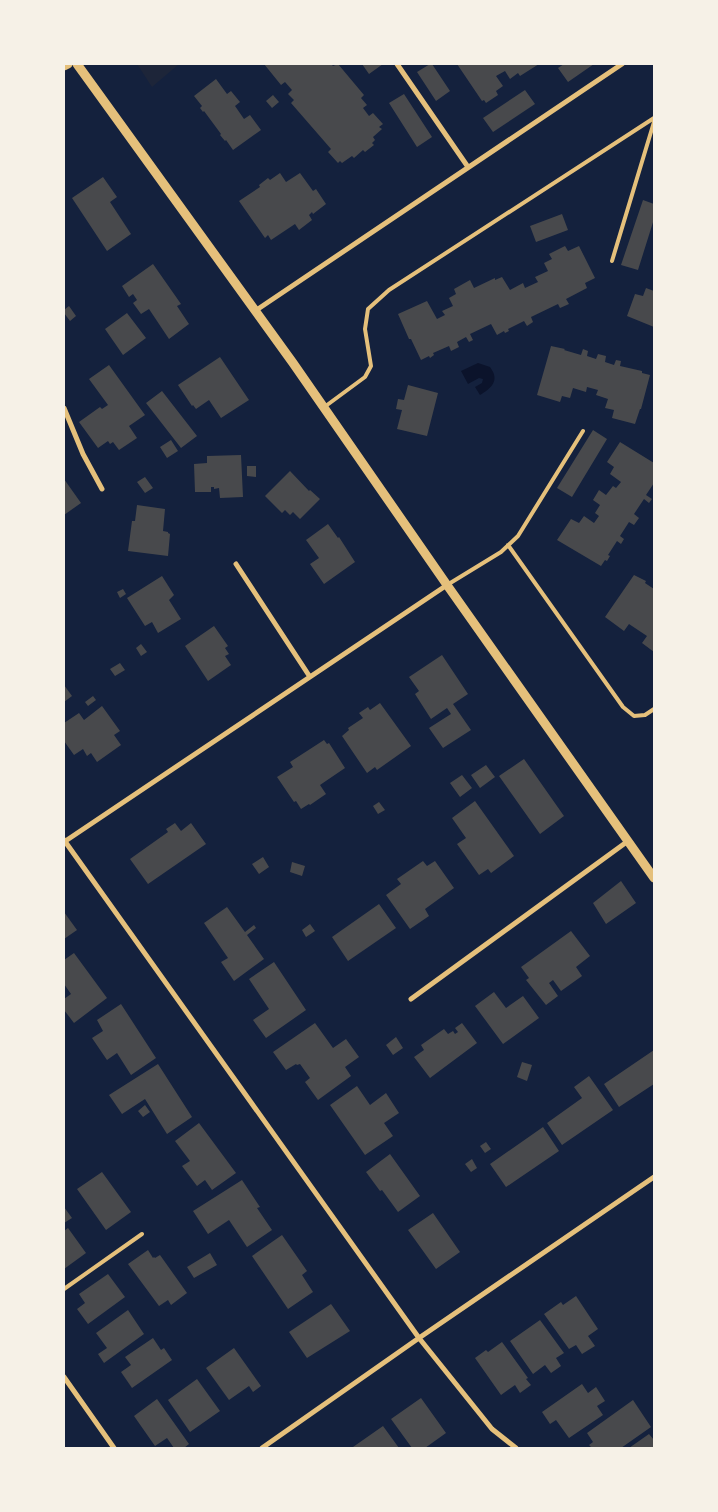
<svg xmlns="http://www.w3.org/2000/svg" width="718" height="1512" font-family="'Asap Condensed',sans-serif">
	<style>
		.green { fill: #1d2539 }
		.water { fill: #0b132b }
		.building { fill: #48494c }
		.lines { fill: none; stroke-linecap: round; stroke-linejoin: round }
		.service { stroke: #e5c07b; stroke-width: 4 }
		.minor { stroke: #e5c07b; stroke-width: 5 }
		.tertiary { stroke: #e5c07b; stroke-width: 9 }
	</style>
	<rect width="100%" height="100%" fill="#14213d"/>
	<path class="green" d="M137 64H179L152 87Z"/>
	<path class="water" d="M478 363 490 367C500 380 492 388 480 395L475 387 482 383 483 379 479 378 468 384 461 371Z"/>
	<path class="building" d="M264 64H331L333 66 338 64 364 95 361 98 367 105 363 108 369 116 373 113 383 124 379 127 382 129 373 137 375 140 372 143 374 145 365 152 363 150 354 158 352 156 342 163 340 161 338 163 328 152 331 149 291 103 294 100 288 94 292 90 285 82 281 85Z
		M362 64H383L369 74Z
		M430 64H432L450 91 436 101 417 72Z
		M457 64H539L520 76 518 73 510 79 505 71 496 76 503 86 496 91 498 95 486 103 484 100 482 101Z
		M564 64H594L568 82 558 68Z
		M216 79 227 94 231 91 240 102 235 106 244 119 250 115 261 130 233 150 226 140 225 141 220 135 221 134 204 111 203 112 200 108 202 106 194 96Z
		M525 90 535 104 493 132 483 118Z
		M404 94 432 137 417 147 389 103Z
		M273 95 279 102 272 108 266 101Z
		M280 173 286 182 300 173 313 191 316 189 326 204 313 214 312 212 309 215 312 220 299 230 295 224 271 240 268 235 265 238 239 201 260 187 259 185 268 178 270 180Z
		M103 177 117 197 110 202 131 234 107 251 72 198Z
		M643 200 654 204V219L638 270 621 265Z
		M562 214 568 230 536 242 530 226Z
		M565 246 568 251 579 246 595 278 585 283 587 288 566 299 569 304 560 308 558 304 531 317 533 322 527 326 524 321 508 329 509 331 505 333 504 331 497 335 491 324 470 334 473 340 469 342 466 337 457 342 459 347 451 351 449 346 433 353 434 355 430 358 429 356 421 360 411 339H409L398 314 427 301 437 319 445 315 442 311 453 306 449 298 456 294 454 289 470 280 474 288 495 278V280L502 277 510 290 523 283 525 288 538 282 535 277 548 271 544 263 552 259 549 254Z
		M153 264 181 304 177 306 189 324 169 339 149 309 141 314 133 303 137 300 133 294 129 297 122 286Z
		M646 288 654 291V327L627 316 635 294 643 296Z
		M69 306 76 316 70 321 64 313V310Z
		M127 313 146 338 123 355 105 329Z
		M551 346 565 349 564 350 581 355 583 349 588 351 587 356 596 359 598 354 606 356 605 362 614 365 616 360 621 361 620 366 642 371V373L650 375 641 409H640L635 424 612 418 614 410 605 408 608 399 596 395 598 390 587 387 586 392 573 388 570 398 562 396 560 402 537 395Z
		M220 357 249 400 221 418 209 400 196 409 193 405 192 406 178 385Z
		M109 365 145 415 129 426 137 438 119 450 113 442 110 444 108 441 98 448 79 422 100 407 102 409 108 405 89 379Z
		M408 385 438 393 427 436 397 429 402 410 396 409 398 399 404 400Z
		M162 391 197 436 181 448 146 403Z
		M593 430 607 439 572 497 557 488Z
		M171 440 178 451 167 458 160 447Z
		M620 442 654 463V483L646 495 652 499 649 503 644 499 634 514 639 518 634 525 629 522 620 536 624 539 621 544 617 541 608 555 610 556 607 561 605 560 601 566 557 540 571 519 579 523 584 516 594 523 599 516 595 513 600 505 593 500 599 490 606 495 613 486 616 488 621 482 610 474 614 467 607 462Z
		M241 455 243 497 220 498 219 488 214 489V487H211V492H195L194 464 207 463V456Z
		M247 466H256V477L247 476Z
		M290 471 309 491 310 490 320 499 300 519 293 512 290 515 285 510 282 513 265 496Z
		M145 477 153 488 145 493 137 482Z
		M64 479 81 503 64 515Z
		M137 505 165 509 163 531 168 532V533L170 534 168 556 128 551 132 521H135Z
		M328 524 338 538 339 537 355 562 324 584 310 564 319 558 306 540Z
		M634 575 646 581 645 583 654 589V652L642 643 647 636 629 624 624 631 605 617Z
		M162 576 174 595 169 600 181 619 158 633 152 622 145 626 127 598Z
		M123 589 126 594 120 598 117 592Z
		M214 626 228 646 225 648 229 654 225 656 231 665 208 681 185 646Z
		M141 644 147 652 141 656 136 648Z
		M442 655 468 694 453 704 471 730 443 748 429 728 451 714 447 708 431 719 415 694 419 691 409 677Z
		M120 663 125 670 115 676 110 669Z
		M64 685 72 696 64 702Z
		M93 696 96 700 88 706 85 702Z
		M380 703 411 746 377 770 375 767 367 773 342 736 349 730 348 728 363 718 359 713 368 707 370 710Z
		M102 706 120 731 114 735 121 745 97 762 91 753 87 756 83 749 74 755 64 741V723L79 713 84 720Z
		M324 740 327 744 329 743 345 768 320 785 326 794 310 805 309 804 301 809 296 801 294 802 277 777 293 767 290 762Z
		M524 759 564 816 540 834 499 776Z
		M486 765 495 777 480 788 471 775Z
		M462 775 472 788 460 797 450 783Z
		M475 801 514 856 491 873 488 869 479 875 457 844 466 838 452 818Z
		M379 802 385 810 378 814 373 806Z
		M175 823 181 831 191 823 206 844 148 884 130 859 168 832 166 829Z
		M263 857 269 867 259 874 252 864Z
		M423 861 427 866 435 861 454 888 425 909 429 916 410 929 386 895 401 884 397 879Z
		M292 862 305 866 302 876 290 872Z
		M621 881 636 903 606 924 593 903Z
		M379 904 396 928 348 961 332 937Z
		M227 907 245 932 254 925 256 928 247 935 264 959 234 981 221 962 228 958 204 923Z
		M64 912 77 930 64 939Z
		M310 924 315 931 306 937 302 930Z
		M571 931 590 956 576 967 582 976 561 991 553 980 549 983 558 996 546 1005 526 980 529 978 521 967Z
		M74 953 107 998 74 1023 64 1010V999L71 994 64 984V960Z
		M274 962 306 1010 266 1038 253 1020 269 1009 249 979Z
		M494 992 506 1008 523 996 539 1018 503 1044 475 1006Z
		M121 1004 156 1058 131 1075 117 1053 107 1060 92 1038 103 1031 97 1020Z
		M315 1023 333 1048 346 1039 359 1057 345 1067 351 1076 318 1100 305 1082 310 1078 300 1064 297 1065 296 1064 286 1070 273 1052Z
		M462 1023 477 1043 430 1078 414 1057 424 1050 421 1045 444 1029 448 1034 453 1031 455 1034 458 1032 455 1028Z
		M396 1037 403 1048 393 1055 386 1045Z
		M654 1050V1084L619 1107 604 1084Z
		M522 1062 532 1065 527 1081 517 1077Z
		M158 1064 192 1117 167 1134 145 1099 122 1114 109 1095Z
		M589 1076 613 1110 562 1145 547 1123 582 1098 574 1087Z
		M357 1086 370 1105 386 1093 399 1113 384 1123 393 1136 365 1155 330 1105Z
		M145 1105 150 1112 143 1117 138 1111Z
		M199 1123 236 1173 212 1190 205 1180 197 1186 182 1166 190 1161 175 1141Z
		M543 1127 559 1151 506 1187 490 1164Z
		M486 1142 491 1149 485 1153 480 1146Z
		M390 1154 420 1196 398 1212 382 1190 380 1191 366 1172Z
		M472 1159 477 1168 471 1172 465 1164Z
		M102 1172 131 1212 106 1230 77 1189Z
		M242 1180 260 1207 257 1208 272 1230 247 1247 229 1220 208 1234 193 1211Z
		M64 1207 72 1218 64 1223Z
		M433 1213 460 1252 436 1269 408 1230Z
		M68 1228 86 1253 64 1269V1231Z
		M282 1235 307 1271 302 1275 313 1292 288 1309 252 1256Z
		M148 1250 153 1258 154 1257 155 1258 160 1255 187 1293 171 1305 168 1300 159 1306 128 1264Z
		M210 1253 217 1265 194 1278 187 1267Z
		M108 1274 125 1297 88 1324 77 1309 85 1303 79 1294Z
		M576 1296 598 1329 588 1336 595 1346 582 1354 576 1345 569 1349 544 1314 561 1302 563 1305Z
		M331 1304 350 1331 307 1358 289 1332Z
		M128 1310 144 1334 104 1363 98 1354 107 1348 96 1333Z
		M540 1320 564 1353 556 1358 561 1366 551 1373 545 1365 533 1374 510 1341Z
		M153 1338 161 1350 164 1348 172 1360 132 1388 121 1372 131 1365 125 1357Z
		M502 1342 528 1378 526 1379 531 1385 520 1393 515 1385 501 1395 475 1358 486 1350 488 1352Z
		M234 1348 261 1386 253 1392 249 1386 229 1400 206 1368Z
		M197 1379 220 1411 190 1432 168 1400Z
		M582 1384 588 1393 596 1387 605 1401 597 1406 603 1415 569 1438 556 1420 550 1424 542 1412Z
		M421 1398 446 1433 425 1448H412L391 1419Z
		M157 1399 189 1444 184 1448H174L167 1438 155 1446 134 1416Z
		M633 1400 651 1427 621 1448H592L589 1445 593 1442 587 1433Z
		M383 1426 399 1448H355L353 1447Z
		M649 1434 654 1440V1448H629Z"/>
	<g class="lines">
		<path class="service" d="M612 261 654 122
			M323 408 365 377 371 366 365 329 368 309 389 290 654 118
			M508 545 623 707 634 716 645 715 654 709
			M447 585 501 552 518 536 583 431
			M64 1289 142 1234"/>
		<path class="minor" d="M397 64 468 167
			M255 311 622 64
			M64 408 83 454 102 489
			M236 564 310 677
			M64 840 419 1338 492 1429 516 1448
			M64 842 447 585
			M411 999 628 841
			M64 1377 114 1448
			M262 1448 419 1338 654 1177"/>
		<path class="tertiary" d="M77 64 293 363 447 585 654 878
			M64 66 68 64"/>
	</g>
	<rect width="718" height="1512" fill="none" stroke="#f6f1e7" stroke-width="130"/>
</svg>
